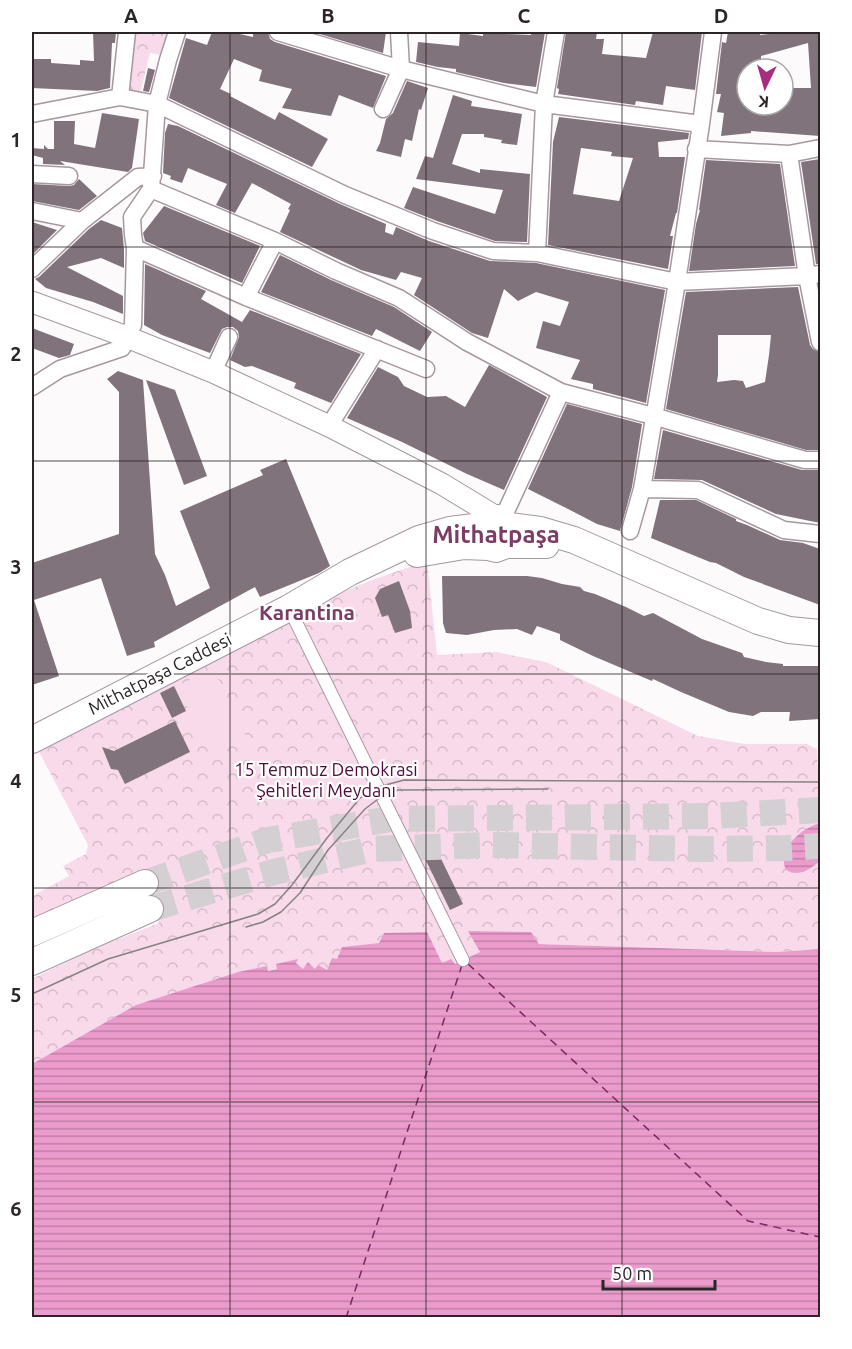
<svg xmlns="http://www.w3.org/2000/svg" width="852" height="1349" font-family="Ubuntu,sans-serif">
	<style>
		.forest { fill: url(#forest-crowns) }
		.garden { fill: #f9daeb }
		.water { fill: url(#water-rules) }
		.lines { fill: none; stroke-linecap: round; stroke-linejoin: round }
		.ferry { stroke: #7f2563; stroke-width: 1.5; stroke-dasharray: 8 6; stroke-linecap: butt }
		.building { fill: #81737b; fill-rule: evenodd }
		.primary-tunnel { stroke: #d3cfd2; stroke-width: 26; stroke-dasharray: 26 13; stroke-linecap: butt }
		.pedestrian-casing { stroke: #a697a0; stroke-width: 14 }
		.minor-casing { stroke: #a697a0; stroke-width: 19 }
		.tertiary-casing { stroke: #a697a0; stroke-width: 23 }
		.primary-casing { stroke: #a697a0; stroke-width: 28 }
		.pedestrian { stroke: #fff; stroke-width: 12 }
		.minor { stroke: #fff; stroke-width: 16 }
		.tertiary { stroke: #fff; stroke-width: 21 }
		.primary { stroke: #fff; stroke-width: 26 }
		.tram { stroke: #878284; stroke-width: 1.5 }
		.grid { fill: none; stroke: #2b2528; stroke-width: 1.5; stroke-opacity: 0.55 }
		.labels { text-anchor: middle; stroke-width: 4.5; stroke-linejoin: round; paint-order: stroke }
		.street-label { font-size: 18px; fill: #2b2528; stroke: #fff }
		.park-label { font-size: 18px; fill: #500a3b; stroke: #fff }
		.quarter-label { font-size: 21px; font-weight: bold; fill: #7b3d65; stroke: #fff }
		.district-label { font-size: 24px; font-weight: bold; fill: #7b3d65; stroke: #fff }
		.neatline { fill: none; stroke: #2b2528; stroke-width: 2 }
		.grid-label { font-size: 20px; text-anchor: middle; font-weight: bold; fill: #2b2528 }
	</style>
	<defs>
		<pattern id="forest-crowns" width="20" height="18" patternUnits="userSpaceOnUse" patternTransform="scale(1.5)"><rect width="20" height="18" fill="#f9daeb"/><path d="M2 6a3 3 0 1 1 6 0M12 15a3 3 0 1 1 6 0" fill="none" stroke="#d6bbca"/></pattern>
		<pattern id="water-rules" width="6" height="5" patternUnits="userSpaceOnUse" patternTransform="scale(1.5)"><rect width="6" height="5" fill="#eb9ccc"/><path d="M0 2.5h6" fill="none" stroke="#bf7fa6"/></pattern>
	</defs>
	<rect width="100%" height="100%" fill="#fdfafc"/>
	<path class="forest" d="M131 32H169L162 55 150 53 140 93 125 89Z
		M427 561 437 655 496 652 546 662 698 736 745 744H807L817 749 818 772 820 773V949L777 952 538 944 531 932H469L480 952 455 964 442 963 379 943 342 947 337 960 327 970 303 969 295 963 277 965V969L268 971 267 966 238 972 137 1005 32 1064V979L93 949 159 923 143 872 32 925V896L69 876 63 866 86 854 88 845 34 742 306 607 372 580Z"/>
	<path class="garden" d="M213 669 247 739 211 756 177 686Z"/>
	<path class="water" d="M820 823V861C809 870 800 877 786 870 776 849 802 828 820 823Z
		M468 931 531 932 539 944 777 952 820 949V1317L32 1318V1064L136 1005 238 972 267 966 268 971 277 969 276 964 298 959 296 963 303 969 308 962 315 969 318 965 327 970 332 958 337 959 342 947 379 943 384 933 427 932 442 963 451 959 455 964 480 952Z"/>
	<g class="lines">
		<path class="ferry" d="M468 964 748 1221 820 1237
			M346 1318 462 965"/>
	</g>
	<path class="building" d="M93 32H116L115 43H112L110 88 97 91 32 88V59H51V63L80 65V60L94 61Z
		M212 32H231L253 37V32H268L270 39 275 42 386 76 373 108 339 95 331 116 282 108 292 89 259 81 262 70 234 59 220 89 231 94 230 96 275 120 279 112 328 139 312 167 169 98 186 38 207 45Z
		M313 32H386L383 53Z
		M531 32H545L536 87 504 83 456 72V69L438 67 416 62 418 42 459 46 460 33 483 36V33L531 35Z
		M566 32H597L596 39H604L602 54 646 58 653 32 671 34V32H702L695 90 666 86 663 105 636 101 635 105 558 94 559 89 557 88Z
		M728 32H760V35L787 32H820V136L751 131V133L721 136 724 113 717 112 721 94H716L722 42 726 43ZM808 43 811 88H783V105H747V69H761V56Z
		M148 68 155 70 149 92 143 91Z
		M407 81 428 88 421 110 419 109 412 141 405 139 401 157 376 151 380 143 386 119 393 113Z
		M453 95 472 101 471 106 522 114 517 145 501 143 502 140 484 137V134H462L452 164 480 173V169L530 174 527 242 495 241 437 221 404 208 413 187 495 214 503 190 416 179 425 156 433 158Z
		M102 113 139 119 132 168 128 172 60 161 65 165 43 164V158L32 155V148L44 149V145L48 149H54V121H75L74 144 95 148Z
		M559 117 689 133 688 139 658 142 659 157H685L677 213H676L670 236H673L668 269 548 245 553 142ZM581 148 612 152 611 156 633 158 619 201 573 194Z
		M168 124 178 126 340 204 386 224 385 232 393 235 396 227 429 241 490 261 536 263 665 290 646 403 593 389V384L571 379 580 360 536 348 543 321 560 326 569 302 536 292 518 301 504 289 488 338 472 333 414 295 422 278 401 272 396 280 361 270 280 232 290 210 288 209 291 204 252 183 235 213 216 205 227 184 188 168 182 183 170 179 171 176 163 173 165 133Z
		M820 159V264H816L801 162Z
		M706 160 780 164 795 266 689 271 696 224 700 210H699Z
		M79 179 97 196 79 210 32 201V184L69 186 74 185Z
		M164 206 260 246 242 283 145 241 143 233Z
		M101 220 122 228 124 249V268L101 258 67 267 123 296V314L93 302 46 288 35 279 39 277 89 229Z
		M32 222 57 230 32 255Z
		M280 255 331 280 394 307 432 332 420 351 376 329 372 336 261 292Z
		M145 264 206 291 201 299 242 322 250 310 361 354 331 403 294 388 296 383 252 366 245 367 230 360 239 337 238 331 233 327H227L222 329 210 353 162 335 144 325Z
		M798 287 810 345 813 349 820 352V368H819L820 389V450H806L666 409 686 292ZM718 335H771L769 355 765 382 746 388 743 381 734 380 717 382 718 375Z
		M32 328 74 344 70 355 59 358 32 348Z
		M489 365 547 397 504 490 467 474 402 442 347 418 378 367 398 377 404 386 427 397 446 396 465 407Z
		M118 371 143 380 155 554 165 575 176 606 210 588 180 511 263 475 260 470 286 459 330 566 319 573 260 597 255 587 154 642 155 647 127 656 101 578 34 600 59 676 32 685V563L119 534V392L107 379Z
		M146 380 175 390 207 476 184 485Z
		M567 404 642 424 632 487 620 531 597 524 570 510 528 489Z
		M663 430 802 470H820V523L776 514 702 480 654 479Z
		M660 500H696L736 519V521L747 525 780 540 803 543 820 549V605L744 577 716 563 710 562 651 538Z
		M442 576H527L542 578 562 584 580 587 584 591 595 594 626 607 644 616 653 613 702 639 742 653 744 657 766 662 783 664V666H820V719L789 721 790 712H761L753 716 729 712 681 692 653 679 652 681 593 656 560 640V634L537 626 532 635 517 629 494 630 467 635 446 633 443 623Z
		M399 581 410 611 412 628 395 633 388 615 382 617 375 598 380 589Z
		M174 686 186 711 172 718 160 693Z
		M175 721 190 752 125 784 118 770 111 769 102 747 114 751Z
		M430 836 463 904 450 910 417 842Z"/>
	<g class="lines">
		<path class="primary-tunnel" d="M145 883 268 840 390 819 713 816 820 810
			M150 909 274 872 372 849 490 845 707 849 787 848 820 846"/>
		<g class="pedestrian-casing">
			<path id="pedestrian" d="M289 608 463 960"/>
		</g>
		<g class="minor-casing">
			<path id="minor" d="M278 32 401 69 544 104 701 124
				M120 97 127 32
				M383 109 401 69 399 32
				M32 114 120 97 157 104 345 195 433 231 493 251 537 253 677 282 807 276 820 274
				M696 149 789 154 820 148
				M789 154 807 276 820 342
				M32 174 69 176
				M151 189 275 241 336 271 399 298 467 342 561 392 653 416 805 460H820
				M32 211 82 221
				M135 248 246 297 426 369
				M537 253 544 104 556 32
				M32 269 82 221 138 177 153 176
				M246 297 275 241
				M213 372 229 337
				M32 387 60 369 122 348 133 325 135 248 133 235 132 217 151 189 157 104 168 60 177 32
				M329 426 377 349
				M642 489 698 490 784 530 820 534
				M502 520 561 392
				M630 531 642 489 677 282 701 124 713 32"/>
		</g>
		<g class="tertiary-casing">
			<path id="tertiary" d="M32 302 127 337 213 372 329 426 442 484 498 518"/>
		</g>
		<g class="primary-casing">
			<path id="primary" d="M417 554 464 546 488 547 496 549 506 545H546
				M32 740 289 608 350 572 419 539 450 530 482 526 489 520 498 518 502 520 509 526 540 530 574 540 758 621 789 630 820 633
				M32 933 145 883
				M32 962 150 909"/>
		</g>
		<use href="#pedestrian" class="pedestrian"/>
		<use href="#minor" class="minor"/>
		<use href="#tertiary" class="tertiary"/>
		<use href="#primary" class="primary"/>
		<path class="tram" d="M246 927 263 922 281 912 300 893 328 850 365 809 382 796 398 790 548 789
			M32 994 108 959 258 914 275 904 292 885 327 838 360 798 378 787 404 780 820 782"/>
	</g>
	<path class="grid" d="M230 32V1318M426 32V1318M622 32V1318M32 247H820M32 461H820M32 674H820M32 888H820M32 1102H820"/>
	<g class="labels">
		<g class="street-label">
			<text transform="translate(160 674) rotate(-27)" y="6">Mithatpaşa Caddesi</text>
		</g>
		<g class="park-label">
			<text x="326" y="776">15 Temmuz Demokrasi<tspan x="326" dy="21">Şehitleri Meydanı</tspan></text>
		</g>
		<g class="quarter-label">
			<text x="307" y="620">Karantina</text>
		</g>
		<g class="district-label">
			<text x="496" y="543">Mithatpaşa</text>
		</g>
	</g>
	<rect width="852" height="1349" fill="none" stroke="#ffffff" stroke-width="66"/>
	<g transform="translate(765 87) rotate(185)"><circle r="28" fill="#ffffff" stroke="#aaa8a9" stroke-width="1.5"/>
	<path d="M0-4.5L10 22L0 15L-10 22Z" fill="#a72d81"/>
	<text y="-9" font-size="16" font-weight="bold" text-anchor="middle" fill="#2b2528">K</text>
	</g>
	<path d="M603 1280v9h112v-9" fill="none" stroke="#2b2528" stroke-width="3"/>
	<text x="612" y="1280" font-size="18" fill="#2b2528" stroke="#ffffff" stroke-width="4.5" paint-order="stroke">50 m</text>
	<rect x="33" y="33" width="786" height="1283" class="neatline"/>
	<g class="grid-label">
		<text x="131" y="23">A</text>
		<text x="328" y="23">B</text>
		<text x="524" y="23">C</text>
		<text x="721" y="23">D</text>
		<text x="16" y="147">1</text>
		<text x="16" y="361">2</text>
		<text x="16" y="574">3</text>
		<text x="16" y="788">4</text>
		<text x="16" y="1002">5</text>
		<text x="16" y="1216">6</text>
	</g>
</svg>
